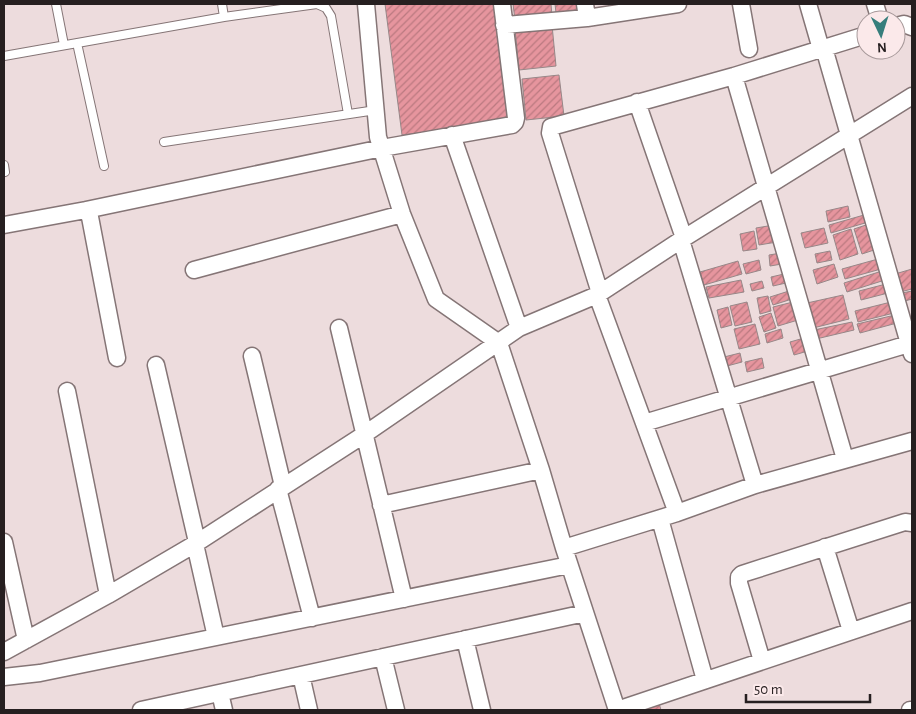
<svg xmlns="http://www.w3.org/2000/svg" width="916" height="714" font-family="'Alegreya Sans',sans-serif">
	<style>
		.building { fill: url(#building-hatch); stroke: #978788 }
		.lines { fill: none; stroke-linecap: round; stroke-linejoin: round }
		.lane-casing { stroke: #857576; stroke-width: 10 }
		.street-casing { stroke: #857576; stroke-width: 19 }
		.lane { stroke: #fff; stroke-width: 8 }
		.street { stroke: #fff; stroke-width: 16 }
	</style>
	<defs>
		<pattern id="building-hatch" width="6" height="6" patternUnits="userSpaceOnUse" patternTransform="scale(1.25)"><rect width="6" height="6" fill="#e6959e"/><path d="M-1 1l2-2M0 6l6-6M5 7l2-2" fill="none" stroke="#ba7980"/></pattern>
	</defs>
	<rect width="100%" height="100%" fill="#eddcdd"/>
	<path class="building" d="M385 4H498L513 121 402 135Z
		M513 4H551L552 16 515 20Z
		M555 4H581L582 10 556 13Z
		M552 25 556 66 519 70 515 29Z
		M559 75 564 116 526 120 522 79Z
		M848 206 850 217 828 222 826 211Z
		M864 215 865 223 831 233 829 225Z
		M869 224 877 249 862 254 854 229Z
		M774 225 777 242 759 245 756 228Z
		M824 228 828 243 805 248 801 233Z
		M851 229 858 254 840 260 833 235Z
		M754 231 757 249 743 251 740 234Z
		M830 251 832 260 817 263 815 254Z
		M781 253 782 264 770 266 769 255Z
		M878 259 881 269 845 279 842 269Z
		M759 260 761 270 746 274 743 264Z
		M738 261 742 274 704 285 700 272Z
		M834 264 838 277 817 284 813 270Z
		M912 269V289L900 292 895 274Z
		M882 271 885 280 847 292 844 283Z
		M784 274 786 283 773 286 771 277Z
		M741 280 744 292 709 298 706 287Z
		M762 281 764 288 752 291 750 284Z
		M886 284 888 293 861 300 859 291Z
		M789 291 792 299 773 305 770 297Z
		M912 291V299L905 301 902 293Z
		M843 295 849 319 813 328 807 303Z
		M768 296 771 311 760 314 757 298Z
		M747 302 752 322 735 326 730 306Z
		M793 302 798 320 778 326 773 307Z
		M891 302 894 313 858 322 855 311Z
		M728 307 732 325 721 328 717 310Z
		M771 313 776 328 764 332 759 317Z
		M895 315 897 323 860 333 857 324Z
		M852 322 854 330 816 339 814 330Z
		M755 324 760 344 739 349 734 329Z
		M781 329 783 338 767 343 765 334Z
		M804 338 808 351 794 355 790 342Z
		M740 353 742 362 727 366 724 357Z
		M762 358 764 368 747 372 745 362Z
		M659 703 661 710H636Z"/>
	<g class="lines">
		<g class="lane-casing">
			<path id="lane" d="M56 4 64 45
				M222 4 224 17
				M317 4 326 8 331 16 348 114
				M77 43 104 166
				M4 56 224 17 317 4
				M164 142 376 110
				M4 165 5 172"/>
		</g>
		<g class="street-casing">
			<path id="street" d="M366 4 378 137 402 214 436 299 499 343 541 470 564 548 617 710
				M585 4 587 18 678 4
				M741 4 749 49
				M808 4 821 49
				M875 4 879 17
				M504 25 587 18
				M896 26 904 24 912 27
				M824 48 912 354
				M734 76 845 459
				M637 102 684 238
				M452 135 519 328
				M86 210 382 148 512 125 515 122 516 118 502 4
				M4 225 86 210 90 217 117 358
				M681 240 755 485
				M194 270 402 214
				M600 293 550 133 551 127 734 76 866 35
				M597 295 677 513
				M339 328 404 599
				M252 356 283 486
				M156 365 197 542
				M67 391 108 595
				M644 423 912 343
				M278 489 312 618
				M381 505 541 470
				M660 519 705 680
				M4 542 26 640
				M195 544 216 637
				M825 547 851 631
				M564 548 677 513 755 485 912 441
				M465 639 482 710
				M4 652 108 595 195 544 365 434 519 328 597 295 681 240 912 96
				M383 657 396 710
				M762 661 739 583V577L742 574 905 522 912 523
				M301 675 309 710
				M4 677 40 673 569 565
				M220 693 224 710
				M141 710 585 613
				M617 710 912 611
				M910 710H912"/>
		</g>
		<use href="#lane" class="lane"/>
		<use href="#street" class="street"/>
	</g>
	<rect width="916" height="714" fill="none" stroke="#261f20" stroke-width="10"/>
	<g transform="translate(881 35) rotate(176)"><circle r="24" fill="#fbe9ea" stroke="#a69899"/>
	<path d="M0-4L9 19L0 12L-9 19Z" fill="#367e7c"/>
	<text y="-8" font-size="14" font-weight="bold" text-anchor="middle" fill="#261f20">N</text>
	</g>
	<path d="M746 694v8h124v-8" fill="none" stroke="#261f20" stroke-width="2.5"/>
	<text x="754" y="694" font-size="15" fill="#261f20" stroke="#fbe9ea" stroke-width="4" paint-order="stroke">50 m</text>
</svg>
